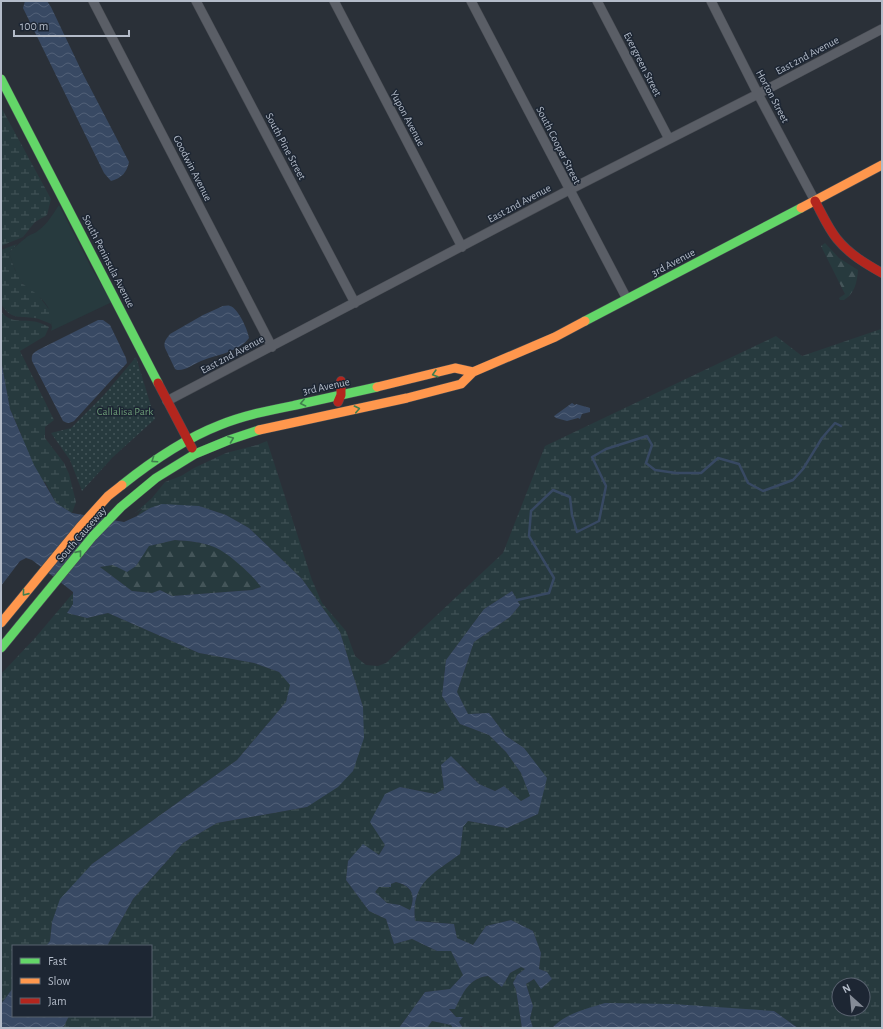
<svg xmlns="http://www.w3.org/2000/svg" width="883" height="1029" font-family="'Alegreya Sans',sans-serif">
	<style>
		.green { fill: #273a3e }
		.forest { fill: url(#forest-firs) }
		.wetland { fill: url(#wetland-marsh); fill-rule: evenodd }
		.park { fill: url(#park-dots) }
		.water { fill: url(#water-waves); fill-rule: evenodd }
		.lines { fill: none; stroke-linecap: round; stroke-linejoin: round }
		.stream { stroke: #384963; stroke-width: 2.5 }
		.street-casing { stroke: #484c53; stroke-width: 10 }
		.fast-casing { stroke: #484c53; stroke-width: 10 }
		.slow-casing { stroke: #484c53; stroke-width: 10 }
		.jam-casing { stroke: #484c53; stroke-width: 10 }
		.street { stroke: #5a5e66; stroke-width: 9 }
		.fast { stroke: #63d668; stroke-width: 9 }
		.slow { stroke: #ff974d; stroke-width: 9 }
		.jam { stroke: #b3261e; stroke-width: 9 }
		.oneway { stroke: #407e4e }
		.labels { text-anchor: middle; stroke-width: 3; stroke-linejoin: round; paint-order: stroke }
		.street-label { font-size: 11px; fill: #b4bcc9; stroke: #1d2633 }
		.park-label { font-size: 11px; fill: #6b9a76; stroke: #1d2633 }
	</style>
	<defs>
		<pattern id="forest-firs" width="22" height="20" patternUnits="userSpaceOnUse"><rect width="22" height="20" fill="#273a3e"/><path d="M5 1l3.5 6h-7zM16 11l3.5 6h-7z" fill="#445559"/></pattern>
		<pattern id="wetland-marsh" width="20" height="14" patternUnits="userSpaceOnUse"><rect width="20" height="14" fill="#273a3e"/><path d="M1 5h8M5 5V1M11 12h8M15 12V8" fill="none" stroke="#445559"/></pattern>
		<pattern id="park-dots" width="8" height="8" patternUnits="userSpaceOnUse"><rect width="8" height="8" fill="#273a3e"/><path d="M2 2h.1M6 6h.1" fill="none" stroke="#445559" stroke-width="1.8" stroke-linecap="round"/></pattern>
		<pattern id="water-waves" width="16" height="10" patternUnits="userSpaceOnUse"><rect width="16" height="10" fill="#384963"/><path d="M0 5q4-4 8 0t8 0" fill="none" stroke="#526178"/></pattern>
	</defs>
	<rect width="100%" height="100%" fill="#2a3038"/>
	<path class="green" d="M59 205 93 271 112 302 51 331 52 327C50 322 52 317 50 312 46 299 33 293 24 285 16 276 13 264 9 253 15 246 21 242 28 236 31 234 36 233 39 230 48 223 53 214 59 205Z"/>
	<path class="forest" d="M825 243 839 258 858 270C857 282 855 293 844 300H840L839 298 845 294 821 246Z
		M175 540C188 541 202 542 215 547 227 551 254 576 261 587L252 590 172 596 160 590 152 593 132 591 100 567 113 565 136 566 148 546Z"/>
	<path class="wetland" d="M1 107 51 199 47 215 35 222 23 237 1 246Z
		M17 244 9 253 15 270 23 284 38 295 51 312V324C46 322 40 319 35 318 19 316 11 320 1 304V250Z
		M1 311C9 324 24 319 37 322 41 323 45 325 49 327L45 336 20 351 54 420 45 427V438L64 463 69 474 76 502 72 513 56 503 45 482 29 478 21 434 10 409 1 360Z
		M881 329 882 330V1028H798L774 1011 558 1023 552 1028H533L530 1018 533 1006 526 984 547 972 539 969 541 953 533 931 511 920 486 926 473 945 457 938 454 924 432 922 415 921C411 882 432 874 460 854L463 826 468 821 507 828 538 814 524 748 506 736 489 713 468 714 457 692 474 642 510 617 520 605 512 591 484 609 446 660 442 696 460 724 489 735 506 752 521 773 531 796 521 801 504 786 495 791 479 784 462 766 441 765 444 789 435 794 400 787 371 822 385 845 379 855 363 845 348 861 346 880 369 911 386 919 394 944 412 939 437 951H451L463 975 450 989 425 992 399 1028H63L69 1016H151V946H107L133 899 183 843 217 823 307 807 363 707 340 632 302 579 249 528 226 515 199 506 150 508 137 516 143 508 135 513 152 498 165 482 181 476 194 468 226 453 257 445 267 441 312 580 322 603 346 631 355 656 366 665 378 666 386 663 503 553 545 446 776 336 802 356ZM839 985H863V1009H839Z
		M74 592 73 604 67 613 87 618 108 613 199 653 254 663 279 672 291 685 286 702 237 760 92 864 52 922 50 941 46 946H13V988L1 1004V674L35 638Z
		M396 882C412 887 416 894 410 910L400 905 387 903 375 892 379 887H390L391 884Z
		M521 967 525 969 517 975 513 983 516 990 522 1028H486L479 1025 481 1028H463L459 1022 462 1017H456L449 1008H455C463 993 469 978 488 976L502 987 510 973Z
		M432 1021 451 1025 453 1028H427Z"/>
	<path class="park" d="M136 357 155 419 113 457 82 491 70 460 51 433 71 428 104 395Z"/>
	<path class="water" d="M25 1H47L51 7 83 74 129 162C127 172 122 178 111 181L104 173 23 8Z
		M223 306C225 306 228 305 230 306 238 308 248 330 249 338 239 352 216 355 201 361 194 364 185 371 177 370L175 369 165 348C163 342 167 338 170 334L203 315Z
		M98 320H103L110 325 126 358 127 363 74 421C70 423 68 424 63 421L32 361C31 355 33 353 38 350Z
		M1 360 10 409 34 465 56 503 72 513 124 522 137 516 150 508 162 504 199 506 226 515 249 528 302 579 340 632 363 707 364 738 353 771 338 787 307 807 217 823 183 843 133 899 107 946H46L50 941 52 922 60 899 92 864 237 760 286 702 290 685 279 672 254 663 199 653 108 613 87 618 67 613 73 604V592L32 560 26 558 20 561 1 586ZM175 540C188 541 202 542 214 547 226 551 254 576 261 587L252 590 172 596 160 590 152 593 132 591 100 567 113 565 127 572 136 566 149 546Z
		M572 403 575 405 576 404 590 408V412L582 414 580 419 578 418 567 421 556 418 554 416Z
		M512 591 520 605 510 617 474 642 457 692 468 714 489 713 506 736 524 748 547 778 538 814 507 828 468 821 463 827 460 854C433 874 411 882 415 921L454 924 457 938 473 945 486 926 511 920 533 931 541 953 539 969 547 972 552 979 541 989 534 979 526 984 533 1006 530 1018 533 1028H522L516 990 513 983 517 975 525 969 521 967 510 973 502 987 488 976C469 978 463 993 455 1009H449L456 1017H463L459 1022 463 1028H453L451 1025 432 1021 427 1028H399L425 992 450 989 463 975 451 951H437L412 939 394 944 386 919 369 911 346 880 348 861 363 844 379 855 385 845 370 822 385 794 400 787 435 794 444 789 441 765 451 756 479 784 495 791 504 786 521 801 530 796 521 773 506 752 489 735 460 724 442 696 446 660 484 609ZM396 882C412 886 416 895 410 910L400 905 387 903 375 892 379 887H391V884Z
		M13 988V1016H69L63 1028H1V1004Z
		M605 1003 673 1004 774 1011 798 1028H552C566 1013 586 1009 605 1003Z"/>
	<g class="lines">
		<path class="stream" d="M517 600 549 593 554 578 529 536 531 511 553 490 570 497 572 515 577 532 599 521 606 486 592 457 606 449 647 436 652 445 646 463 655 470 676 473H701L718 458 739 464 748 483 763 491 793 480 803 469 822 438 835 423 841 426"/>
		<g class="street-casing">
			<path id="street" d="M93 1 272 347
				M196 1 355 303
				M334 1 462 247
				M471 1 627 299
				M597 1 669 139
				M711 1 758 94 815 201
				M167 401 569 190 758 94 882 29"/>
		</g>
		<g class="fast-casing">
			<path id="fast" d="M1 79 158 383
				M585 321 801 208
				M122 485C152 461 184 439 220 425 245 415 271 410 296 405 323 399 350 393 377 387
				M1 648 93 536 121 507 156 478 195 454 229 440 259 430"/>
		</g>
		<g class="slow-casing">
			<path id="slow" d="M801 208 882 165
				M377 387 455 368 473 372
				M259 430 407 398 461 384 473 372 555 337 585 321
				M1 623 80 527 108 496 122 485"/>
		</g>
		<g class="jam-casing">
			<path id="jam" d="M815 201C822 214 828 228 837 239 849 254 866 264 882 273
				M158 383 192 448
				M338 402 341 395V381"/>
		</g>
		<use href="#street" class="street"/>
		<use href="#fast" class="fast"/>
		<use href="#slow" class="slow"/>
		<use href="#jam" class="jam"/>
	</g>
	<defs><path id="oneway-chevron" d="M-2-3.5L2.5 0L-2 3.5" fill="none" stroke-width="1.6" stroke-linecap="round" stroke-linejoin="round"/></defs>
	<g class="oneway">
		<use href="#oneway-chevron" transform="translate(435 374) rotate(164)"/>
		<use href="#oneway-chevron" transform="translate(303 403) rotate(168)"/>
		<use href="#oneway-chevron" transform="translate(357 409) rotate(-12)"/>
		<use href="#oneway-chevron" transform="translate(231 439) rotate(-21)"/>
		<use href="#oneway-chevron" transform="translate(154 460) rotate(146)"/>
		<use href="#oneway-chevron" transform="translate(79 553) rotate(-51)"/>
		<use href="#oneway-chevron" transform="translate(25 593) rotate(129)"/>
	</g>
	<g class="labels">
		<g class="street-label">
			<text transform="translate(807 55) rotate(-28)" y="4">East 2nd Avenue</text>
			<text transform="translate(643 64) rotate(63)" y="4">Evergreen Street</text>
			<text transform="translate(773 96) rotate(62)" y="4">Horton Street</text>
			<text transform="translate(408 118) rotate(62)" y="4">Yupon Avenue</text>
			<text transform="translate(559 145) rotate(63)" y="4">South Cooper Street</text>
			<text transform="translate(286 146) rotate(62)" y="4">South Pine Street</text>
			<text transform="translate(193 168) rotate(63)" y="4">Goodwin Avenue</text>
			<text transform="translate(519 203) rotate(-28)" y="4">East 2nd Avenue</text>
			<text transform="translate(109 261) rotate(63)" y="4">South Peninsula Avenue</text>
			<text transform="translate(673 262) rotate(-28)" y="4">3rd Avenue</text>
			<text transform="translate(232 354) rotate(-28)" y="4">East 2nd Avenue</text>
			<text transform="translate(326 386) rotate(-12)" y="4">3rd Avenue</text>
			<text transform="translate(81 534) rotate(-49)" y="4">South Causeway</text>
		</g>
		<g class="park-label">
			<text x="125" y="415">Callalisa Park</text>
		</g>
	</g>
	<rect width="883" height="1029" fill="none" stroke="#b4bcc9" stroke-width="4"/>
	<rect x="12" y="945" width="140" height="72" fill="#1d2633" stroke="#59626f"/>
	<rect x="20" y="958" width="20" height="6" fill="#63d668" stroke="#59626f"/>
	<text x="48" y="965" font-size="12" fill="#b4bcc9">Fast</text>
	<rect x="20" y="978" width="20" height="6" fill="#ff974d" stroke="#59626f"/>
	<text x="48" y="985" font-size="12" fill="#b4bcc9">Slow</text>
	<rect x="20" y="998" width="20" height="6" fill="#b3261e" stroke="#59626f"/>
	<text x="48" y="1005" font-size="12" fill="#b4bcc9">Jam</text>
	<g transform="translate(851 997) rotate(333)"><circle r="19" fill="#1d2633" stroke="#59626f"/>
	<path d="M0-3L7 15L0 10L-7 15Z" fill="#848b96"/>
	<text y="-6" font-size="11" font-weight="bold" text-anchor="middle" fill="#b4bcc9">N</text>
	</g>
	<path d="M14 30v6h115v-6" fill="none" stroke="#b4bcc9" stroke-width="2"/>
	<text x="20" y="30" font-size="12" fill="#b4bcc9" stroke="#1d2633" stroke-width="3" paint-order="stroke">100 m</text>
</svg>
